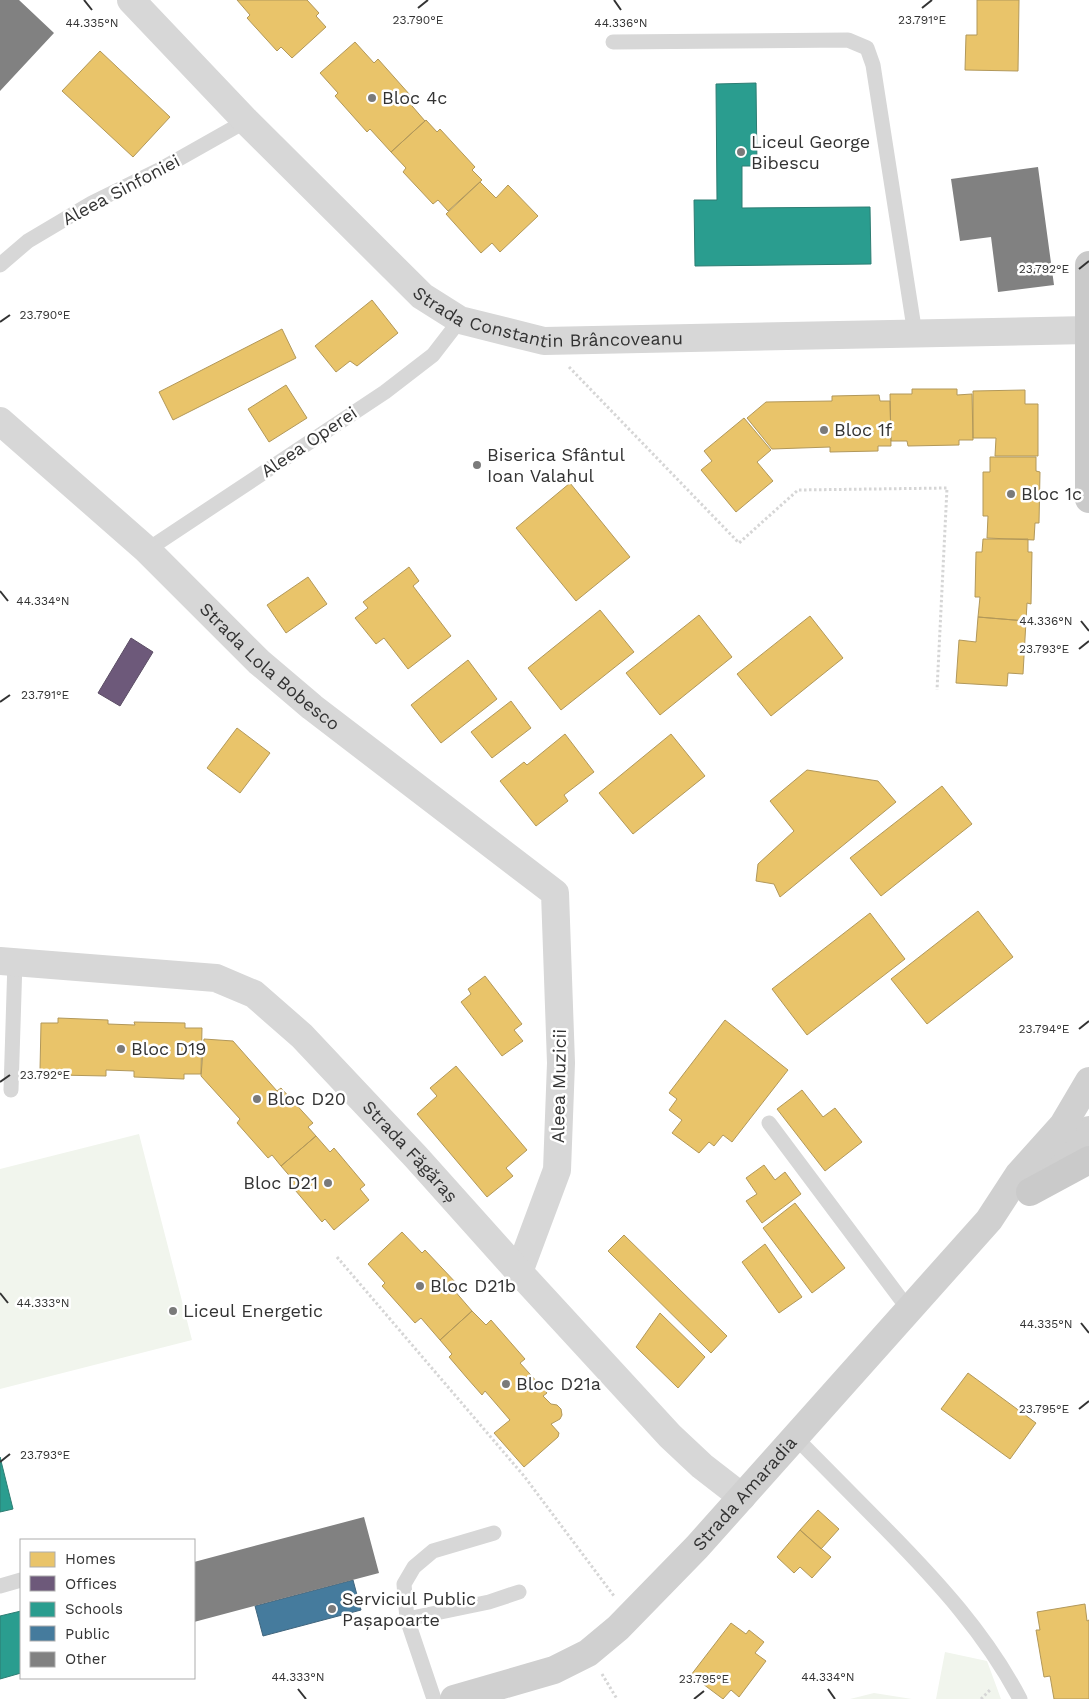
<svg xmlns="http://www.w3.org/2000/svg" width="1089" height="1699" font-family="'Work Sans',sans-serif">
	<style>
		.green { fill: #f1f5ed }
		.homes { fill: #e9c46a; stroke: #b2985a }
		.offices { fill: #6d597a; stroke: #5c4e65 }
		.schools { fill: #2a9d8f; stroke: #2d7d73 }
		.public { fill: #457b9d; stroke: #40657d }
		.building { fill: #818181 }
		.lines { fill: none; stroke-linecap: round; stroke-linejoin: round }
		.path { stroke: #d6d6d6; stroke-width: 3; stroke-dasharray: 2.5 2.5; stroke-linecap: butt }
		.lane { stroke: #d7d7d7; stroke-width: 15 }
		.street { stroke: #d7d7d7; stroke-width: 28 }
		.secondary { stroke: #d0d0d0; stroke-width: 28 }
		.primary { stroke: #cacaca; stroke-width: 28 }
		.ticks { fill: none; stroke: #333; stroke-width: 2 }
		.poi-dot { fill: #7a7a7a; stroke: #fff; stroke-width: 2 }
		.labels { text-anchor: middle; stroke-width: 5; stroke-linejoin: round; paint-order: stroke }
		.poi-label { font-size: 18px; fill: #333; stroke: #fff; text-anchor: start }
		.street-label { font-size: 18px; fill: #333; stroke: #fff }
		.ticks-label { font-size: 12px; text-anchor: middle; fill: #333; stroke: #fff; stroke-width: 5; stroke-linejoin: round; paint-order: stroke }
	</style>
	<rect width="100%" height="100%" fill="#fff"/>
	<path class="green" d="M139 1134 192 1340 0 1389V1169Z
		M945 1652 987 1661 1001 1699H936Z
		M874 1693 912 1699H850Z"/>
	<path class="homes" d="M237 0H307L319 13 316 16 326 27 292 58 281 47 277 51 247 18 250 15Z
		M977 0H1019L1018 71 965 70 966 35H977Z
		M355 42 374 63 378 59 410 95 406 99 425 121 391 152 370 129 367 132 335 96 338 93 320 73Z
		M100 51 170 117 133 157 62 91Z
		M426 120 437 132 440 129 475 167 472 170 482 180 448 211 438 200 433 204 403 172 406 168 391 152Z
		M480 182 496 198 508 185 538 216 500 252 492 243 481 253 446 214Z
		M372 300 398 333 357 366 350 361 336 372 315 346Z
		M282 329 296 358 173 420 159 392Z
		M286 385 307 418 269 442 248 409Z
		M912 389H957V395L972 394 973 440H959V445L908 446 907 441H891L890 394H912Z
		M1025 390V404H1038V456H995L996 438H973V391Z
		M879 395 880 401H890L891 446H878V451L830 452V447L772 449 747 418 766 402 832 401V396Z
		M744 418 771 450 757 462 773 481 736 512 701 470 712 461 704 451Z
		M990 457H1036V471L1040 472 1039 523H1035L1034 540 987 538 988 516H983V472H990Z
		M570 483 630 557 576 601 516 528Z
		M983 539H1028V552H1032L1031 604 1027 603 1026 621 978 617 980 597H975L976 552H982Z
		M409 567 419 581 413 586 451 636 408 669 384 638 376 644 355 618 368 608 363 602Z
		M308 577 327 604 286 633 267 605Z
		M600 610 634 652 561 710 528 668Z
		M699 615 732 657 660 715 626 673Z
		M810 616 843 658 771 716 737 674Z
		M978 617 1026 621 1023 674 1008 673 1007 686 956 683 959 640 976 642Z
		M468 660 497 699 441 743 411 705Z
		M511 701 531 728 492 758 471 732Z
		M237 728 270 753 240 793 207 768Z
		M565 734 594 772 564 795 568 801 536 826 500 781 524 762 527 765Z
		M671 734 705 776 633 834 599 793Z
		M807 770 878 781 896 802 780 897 774 884 756 881 758 864 794 831 770 801Z
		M942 786 972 824 881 896 850 858Z
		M978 911 1013 957 927 1024 891 979Z
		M870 913 905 959 807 1035 772 989Z
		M485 976 522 1024 514 1030 523 1041 502 1056 461 1002 471 994 468 989Z
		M58 1018 108 1020V1024L135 1025 134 1022 185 1023V1028H202L201 1074H184V1079L134 1077V1071L106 1070V1076L58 1075V1071L40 1070 41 1023H58Z
		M725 1020 788 1070 732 1142 723 1135 714 1146 709 1142 699 1153 672 1133 682 1120 669 1110 677 1099 669 1093Z
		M204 1039 233 1041 277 1091 281 1088 313 1123 308 1127 316 1136 281 1166 272 1155 268 1158 237 1123 240 1119 201 1076Z
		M456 1066 527 1150 506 1168 513 1176 487 1197 417 1114 437 1096 430 1088Z
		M802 1090 823 1117 835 1108 862 1142 825 1171 777 1109Z
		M316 1136 330 1152 334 1148 365 1185 360 1189 369 1200 334 1230 325 1219 322 1222 290 1184 294 1181 281 1166Z
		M764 1165 775 1180 785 1172 801 1194 762 1223 746 1201 757 1194 746 1178Z
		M795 1203 845 1268 812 1293 763 1228Z
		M402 1232 422 1253 425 1250 458 1285 453 1289 472 1311 440 1340 421 1318 415 1323 382 1286 385 1283 368 1264Z
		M624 1235 727 1336 711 1353 608 1251Z
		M765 1244 802 1297 779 1313 742 1262Z
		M472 1311 486 1325 491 1320 525 1359 520 1363 547 1393 543 1396 551 1404 557 1405 561 1409 562 1415 560 1419 551 1424 559 1433 558 1437 524 1467 494 1433 510 1420 485 1391 482 1395 467 1378 449 1357 452 1354 440 1340Z
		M660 1313 705 1357 678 1388 636 1347Z
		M968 1373 1036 1423 1010 1459 941 1409Z
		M818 1510 839 1529 821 1549 800 1530Z
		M800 1530 831 1557 812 1578 800 1567 794 1573 777 1557Z
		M1085 1604 1087 1621 1089 1620V1699H1054L1050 1676 1044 1677 1036 1630H1040L1037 1612Z
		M731 1623 746 1634 749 1630 764 1642 755 1653 766 1661 739 1697 731 1690 723 1699 691 1675Z"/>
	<path class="offices" d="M131 638 153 652 120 706 98 693Z"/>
	<path class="schools" d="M756 83 757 166H742V208L870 207 871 264 695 266 694 200H717L716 84Z
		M0 1457 13 1509 0 1512Z
		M21 1611V1673L0 1679V1616Z"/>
	<path class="public" d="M353 1580 361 1610 263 1636 255 1606Z"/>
	<path class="building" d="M0 0H19L54 33 0 91Z
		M1038 167 1054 285 998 292 991 237 960 241 951 179Z
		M364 1517 379 1573 194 1622V1562Z"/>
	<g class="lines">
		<path class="path" d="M569 367 739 543 798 490 947 488 937 690
			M337 1257 524 1476 614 1596
			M602 1674 617 1699
			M981 1699 991 1689"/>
		<path class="lane" d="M613 42 848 40 867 48 873 65 915 334
			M0 265 28 241 92 203 161 169 246 121
			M147 550 385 392 433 355 460 320
			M11 1090 15 961
			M769 1123 909 1310
			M795 1437C826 1468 856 1499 886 1529 937 1581 986 1634 1020 1699
			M0 1586 21 1580
			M407 1619 489 1602 519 1592
			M434 1699 407 1619 404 1584 414 1567 433 1551 494 1533"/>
		<g class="street">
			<path id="s1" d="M131 0 246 121 422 296 460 320 544 341 1089 330"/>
			<path id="s2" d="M0 421 147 550 259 662 312 707 555 893 561 1063 557 1170 519 1272"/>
			<path id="s3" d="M0 961 216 978 254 994 302 1036 416 1157 519 1272 670 1436 702 1466 742 1497"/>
		</g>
		<g class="secondary">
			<path d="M1031 1190 1076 1140 1089 1130"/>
			<path id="s4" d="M454 1699 554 1670 588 1653 618 1628 697 1547 989 1220 1019 1174 1063 1125 1089 1081"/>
		</g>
		<path class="primary" d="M1089 265V499
			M1030 1192 1089 1160"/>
	</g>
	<path class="ticks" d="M84 0 92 10M614 0 621 10M418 8 428 0M922 8 932 0M1079 269 1089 261M0 322 10 315M0 591 8 601M1081 621 1089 631M1079 649 1089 641M0 702 10 695M1079 1029 1089 1021M0 1082 10 1075M0 1293 8 1303M1081 1323 1089 1333M1079 1409 1089 1401M0 1462 10 1454M298 1689 306 1699M828 1689 835 1699M694 1699 704 1691"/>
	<g class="poi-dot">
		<circle cx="372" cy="98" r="5"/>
		<circle cx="741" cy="152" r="5"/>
		<circle cx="824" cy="430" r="5"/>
		<circle cx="477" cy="465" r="5"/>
		<circle cx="1011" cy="494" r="5"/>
		<circle cx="121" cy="1049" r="5"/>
		<circle cx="257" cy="1099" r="5"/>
		<circle cx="328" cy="1183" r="5"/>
		<circle cx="420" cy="1286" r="5"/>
		<circle cx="173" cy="1311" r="5"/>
		<circle cx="506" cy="1384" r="5"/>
		<circle cx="332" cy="1609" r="5"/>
	</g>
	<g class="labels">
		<g class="poi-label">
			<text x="382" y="104">Bloc 4c</text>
			<text x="751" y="148">Liceul George<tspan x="751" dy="21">Bibescu</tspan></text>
			<text x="834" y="436">Bloc 1f</text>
			<text x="487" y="461">Biserica Sfântul<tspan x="487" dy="21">Ioan Valahul</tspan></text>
			<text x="1021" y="500">Bloc 1c</text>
			<text x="131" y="1055">Bloc D19</text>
			<text x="267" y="1105">Bloc D20</text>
			<text x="318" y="1189" text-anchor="end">Bloc D21</text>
			<text x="430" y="1292">Bloc D21b</text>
			<text x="183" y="1317">Liceul Energetic</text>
			<text x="516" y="1390">Bloc D21a</text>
			<text x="342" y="1605">Serviciul Public<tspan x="342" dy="21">Pașapoarte</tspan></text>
		</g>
		<g class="street-label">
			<text transform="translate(121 190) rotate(-28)" y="6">Aleea Sinfoniei</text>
			<text dy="6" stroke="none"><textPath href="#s1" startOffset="546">Strada Constantin Brâncoveanu</textPath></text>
			<text transform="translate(309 442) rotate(-34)" y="6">Aleea Operei</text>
			<text dy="6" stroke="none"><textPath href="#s2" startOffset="365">Strada Lola Bobesco</textPath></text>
			<text transform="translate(559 1086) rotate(-89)" y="6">Aleea Muzicii</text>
			<text dy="6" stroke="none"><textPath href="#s3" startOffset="480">Strada Făgăraș</textPath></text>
			<text dy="6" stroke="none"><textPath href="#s4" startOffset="366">Strada Amaradia</textPath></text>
		</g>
	</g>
	<g class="ticks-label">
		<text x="418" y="24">23.790°E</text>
		<text x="922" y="24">23.791°E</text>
		<text x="92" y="27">44.335°N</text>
		<text x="621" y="27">44.336°N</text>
		<text x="1044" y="273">23.792°E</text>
		<text x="45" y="319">23.790°E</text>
		<text x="43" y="605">44.334°N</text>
		<text x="1046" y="625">44.336°N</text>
		<text x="1044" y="653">23.793°E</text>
		<text x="45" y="699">23.791°E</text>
		<text x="1044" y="1033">23.794°E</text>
		<text x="45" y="1079">23.792°E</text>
		<text x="43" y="1307">44.333°N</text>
		<text x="1046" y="1328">44.335°N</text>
		<text x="1044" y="1413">23.795°E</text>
		<text x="45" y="1459">23.793°E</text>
		<text x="298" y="1681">44.333°N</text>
		<text x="828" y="1681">44.334°N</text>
		<text x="704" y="1683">23.795°E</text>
	</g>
	<rect x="20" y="1539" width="175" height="140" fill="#ffffff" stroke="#adadad"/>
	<rect x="30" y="1552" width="25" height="15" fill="#e9c46a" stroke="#adadad"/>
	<text x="65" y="1564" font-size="15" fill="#333333">Homes</text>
	<rect x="30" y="1576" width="25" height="15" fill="#6d597a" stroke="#adadad"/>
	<text x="65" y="1589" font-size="15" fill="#333333">Offices</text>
	<rect x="30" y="1602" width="25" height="15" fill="#2a9d8f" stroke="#adadad"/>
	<text x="65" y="1614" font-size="15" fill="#333333">Schools</text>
	<rect x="30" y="1626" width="25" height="15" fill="#457b9d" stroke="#adadad"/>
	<text x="65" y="1639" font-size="15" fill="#333333">Public</text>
	<rect x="30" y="1652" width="25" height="15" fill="#818181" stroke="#adadad"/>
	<text x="65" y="1664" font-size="15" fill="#333333">Other</text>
</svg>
